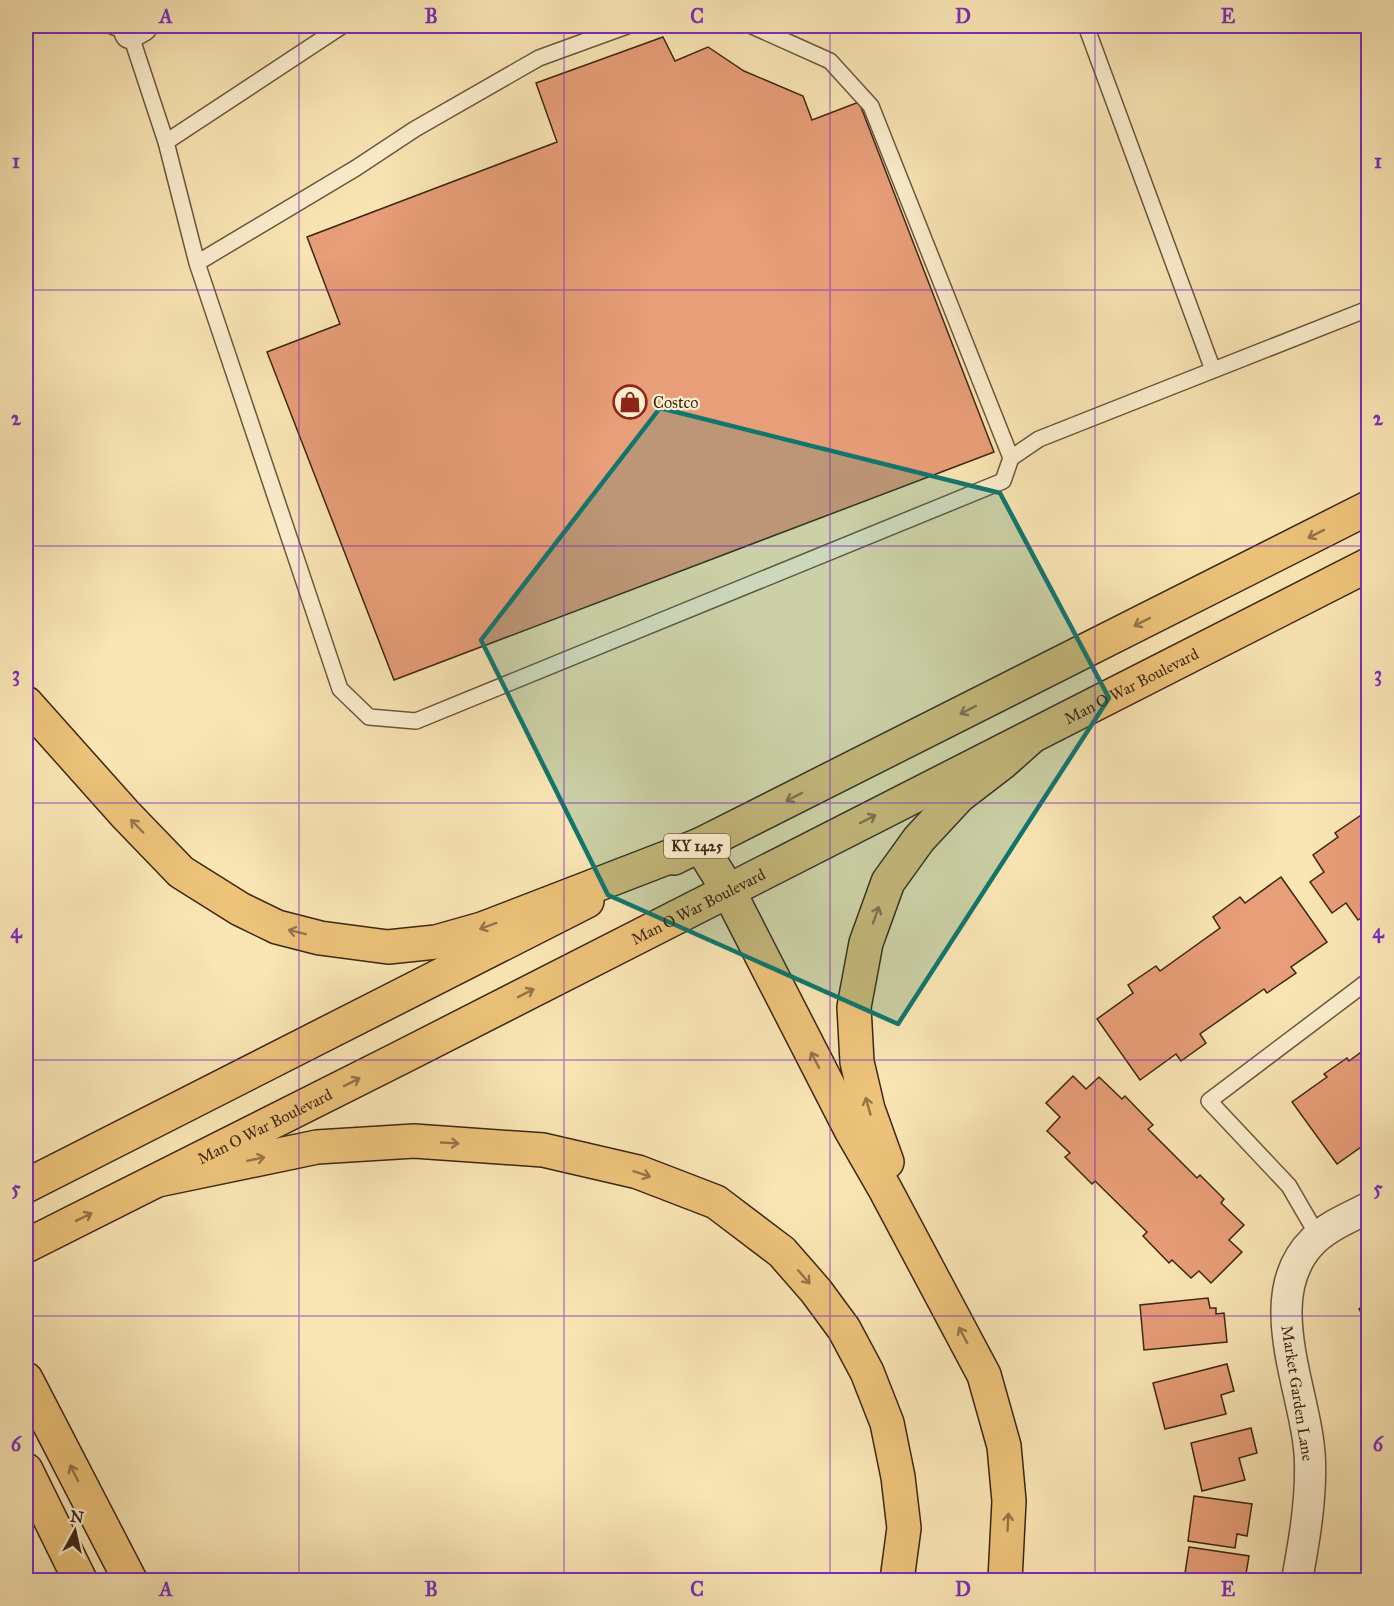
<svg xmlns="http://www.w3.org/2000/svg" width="1394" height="1606" font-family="'IM FELL Great Primer',serif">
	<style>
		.building { fill: #e89e78; stroke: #3c2615; stroke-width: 1.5 }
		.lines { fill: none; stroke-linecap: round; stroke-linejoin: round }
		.lane-casing { stroke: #6c563d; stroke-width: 18 }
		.street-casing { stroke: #6c563d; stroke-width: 33 }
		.primary-casing { stroke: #3c2615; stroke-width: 36 }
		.highway-casing { stroke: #3c2615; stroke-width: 36 }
		.lane { stroke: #fcefcf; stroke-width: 15 }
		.street { stroke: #fcefcf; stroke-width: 30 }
		.primary { stroke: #edc37a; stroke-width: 33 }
		.highway { stroke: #edc37a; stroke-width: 33 }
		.oneway { stroke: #947448 }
		.marked { fill: #0f766e; fill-opacity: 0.2; stroke: #0f766e; stroke-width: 4.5; stroke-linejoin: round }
		.grid { fill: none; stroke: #7b2cbf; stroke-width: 1.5; stroke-opacity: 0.55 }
		.labels { text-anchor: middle; stroke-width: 4.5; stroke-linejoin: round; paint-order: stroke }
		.shield { fill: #fcefcf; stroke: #76624d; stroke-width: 1.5 }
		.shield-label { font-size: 15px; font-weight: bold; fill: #3c2615 }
		.poi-label { font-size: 16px; fill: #3c2615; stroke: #fcefcf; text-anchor: start }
		.street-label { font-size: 16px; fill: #3c2615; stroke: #fcefcf }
		.neatline { fill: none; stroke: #7b2cbf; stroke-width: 2 }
		.grid-label { font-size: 20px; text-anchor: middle; font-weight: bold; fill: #7b2cbf }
	</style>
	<rect width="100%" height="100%" fill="#fae6b5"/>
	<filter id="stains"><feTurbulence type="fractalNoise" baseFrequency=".00333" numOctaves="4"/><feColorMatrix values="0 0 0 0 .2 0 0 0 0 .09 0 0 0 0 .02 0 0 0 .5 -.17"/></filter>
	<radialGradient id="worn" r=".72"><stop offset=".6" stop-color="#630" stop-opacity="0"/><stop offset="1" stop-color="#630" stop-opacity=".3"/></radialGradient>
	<path class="building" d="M663 37 675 61 708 47 744 71 803 96 812 120 859 102 994 452 394 680 267 352 340 324 307 237 557 142 536 83Z
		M1367 811 1368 813V913L1358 920 1346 903 1332 913 1310 882 1324 872 1313 855 1338 837 1335 833Z
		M1281 877 1327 942 1291 967 1296 973 1267 993 1264 989 1200 1034 1206 1043 1181 1061 1176 1054 1140 1080 1097 1019 1133 993 1128 985 1156 966 1160 971 1220 928 1213 917 1240 897 1245 903Z
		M1368 1047V1142L1337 1164 1292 1102 1327 1077 1324 1074 1347 1058 1349 1061Z
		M1073 1076 1086 1089 1099 1077 1122 1099 1125 1096 1153 1125 1148 1129 1197 1178 1200 1175 1224 1199 1221 1203 1244 1225 1229 1240 1242 1252 1211 1283 1199 1271 1191 1278 1172 1260 1169 1263 1143 1236 1147 1232 1095 1181 1092 1184 1065 1157 1070 1153 1047 1131 1060 1117 1046 1103Z
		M1208 1298 1210 1308H1216V1314L1224 1313 1227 1342 1144 1350 1140 1305Z
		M1368 1302V1325L1359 1309Z
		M1227 1364 1234 1391 1221 1395 1226 1414 1165 1429 1153 1383Z
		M1251 1428 1257 1453 1239 1458 1245 1480 1202 1491 1191 1443Z
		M1194 1496 1252 1504 1247 1536 1237 1534 1235 1548 1188 1541Z
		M1189 1547 1249 1556 1245 1580 1226 1577V1580H1184Z"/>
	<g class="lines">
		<g class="lane-casing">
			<path id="lane" d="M112 26 130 33 166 142 197 263 340 689 369 717 416 721 1003 481 1011 458 1039 439 1368 309
				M752 26 830 61 871 106 1011 458
				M1086 26 1213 370
				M166 142 342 26
				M197 263 356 168 415 129 539 58 627 26
				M1318 1236 1289 1186 1209 1101 1368 981"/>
		</g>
		<g class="street-casing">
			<path id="street" d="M130 33 142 26
				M1297 1580C1304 1542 1311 1502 1310 1463 1309 1395 1255 1297 1314 1240 1329 1226 1350 1217 1368 1208"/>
		</g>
		<g class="primary-casing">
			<g id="primary">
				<path d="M674 858 1368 508"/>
				<path d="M26 1186 587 901"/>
				<path id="s1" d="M26 1246 402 1057 1368 565"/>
			</g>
		</g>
		<g class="highway-casing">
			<path id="highway" d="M26 703 126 815 181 872 240 909 277 927 320 938 388 947 436 942 482 929 700 845 728 890 851 1130 885 1189 984 1375 1004 1446 1009 1501 1005 1580
				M887 1162 868 1109 857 1062 854 1007 866 943 888 882 919 839 959 796 1002 763 1030 738
				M158 1180 317 1147 414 1141 543 1150 638 1172 716 1202 782 1252 816 1291 844 1329 867 1372 887 1423 898 1477 904 1528 897 1580
				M26 1379 130 1580
				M26 1470 80 1580"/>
		</g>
		<use href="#lane" class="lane"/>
		<use href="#street" class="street"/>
		<use href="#primary" class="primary"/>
		<use href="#highway" class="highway"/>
	</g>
	<defs><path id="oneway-shaft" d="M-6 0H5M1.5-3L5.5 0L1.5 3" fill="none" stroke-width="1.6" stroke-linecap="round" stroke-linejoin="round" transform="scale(1.5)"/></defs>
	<g class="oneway">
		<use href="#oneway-shaft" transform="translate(1316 534) rotate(153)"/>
		<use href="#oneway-shaft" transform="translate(1142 622) rotate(153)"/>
		<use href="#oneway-shaft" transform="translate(968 710) rotate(153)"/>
		<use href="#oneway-shaft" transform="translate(794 797) rotate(153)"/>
		<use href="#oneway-shaft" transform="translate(868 819) rotate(-27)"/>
		<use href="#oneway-shaft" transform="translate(137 826) rotate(-134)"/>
		<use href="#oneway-shaft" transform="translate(876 915) rotate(-70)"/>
		<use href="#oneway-shaft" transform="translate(488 926) rotate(160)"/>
		<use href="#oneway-shaft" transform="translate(297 932) rotate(-166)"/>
		<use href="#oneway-shaft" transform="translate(526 993) rotate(-27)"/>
		<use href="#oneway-shaft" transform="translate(815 1060) rotate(-117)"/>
		<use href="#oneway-shaft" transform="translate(352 1082) rotate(-27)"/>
		<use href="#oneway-shaft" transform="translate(868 1106) rotate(-106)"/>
		<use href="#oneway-shaft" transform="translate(450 1143) rotate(3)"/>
		<use href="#oneway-shaft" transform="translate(256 1159) rotate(-12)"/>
		<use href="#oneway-shaft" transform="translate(642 1174) rotate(18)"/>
		<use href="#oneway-shaft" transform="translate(84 1217) rotate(-26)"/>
		<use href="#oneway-shaft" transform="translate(804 1277) rotate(49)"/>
		<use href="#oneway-shaft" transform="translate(963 1335) rotate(-118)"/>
		<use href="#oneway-shaft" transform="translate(74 1473) rotate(-117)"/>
		<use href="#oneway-shaft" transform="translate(1008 1522) rotate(-87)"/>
	</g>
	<path class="marked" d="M660 408 1000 493 1109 698 898 1024 608 895 481 640Z"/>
	<path class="grid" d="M299 26V1580M564 26V1580M830 26V1580M1095 26V1580M26 290H1368M26 546H1368M26 803H1368M26 1060H1368M26 1316H1368"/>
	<defs>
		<g id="shop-ring" transform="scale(1.725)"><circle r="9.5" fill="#fcefcf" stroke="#8f2418" stroke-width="1.5"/><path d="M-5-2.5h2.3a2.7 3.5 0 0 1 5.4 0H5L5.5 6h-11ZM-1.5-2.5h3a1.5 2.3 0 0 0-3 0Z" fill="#8f2418"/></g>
	</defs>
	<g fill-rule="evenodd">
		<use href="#shop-ring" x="630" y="402"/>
	</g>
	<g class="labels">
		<rect class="shield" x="664" y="834" width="66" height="24" rx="4.5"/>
		<g class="shield-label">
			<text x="697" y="851">KY 1425</text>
		</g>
		<g class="poi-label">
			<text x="653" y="408">Costco</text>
		</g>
		<g class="street-label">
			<text dy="6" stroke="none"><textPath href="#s1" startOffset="1239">Man O War Boulevard</textPath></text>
			<text dy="6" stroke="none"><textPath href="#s1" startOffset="753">Man O War Boulevard</textPath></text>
			<text dy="6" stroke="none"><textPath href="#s1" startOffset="267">Man O War Boulevard</textPath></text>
			<text transform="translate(1298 1393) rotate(81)" y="6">Market Garden Lane</text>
		</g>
	</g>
	<rect width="1394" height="1606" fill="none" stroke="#fae6b5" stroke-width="66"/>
	<g transform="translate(75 1531) rotate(8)" stroke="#fcefcf" stroke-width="4.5" paint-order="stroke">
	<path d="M0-4.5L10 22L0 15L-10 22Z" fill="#3c2615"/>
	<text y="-9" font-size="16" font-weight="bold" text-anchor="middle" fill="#3c2615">N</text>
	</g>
	<rect x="33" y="33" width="1328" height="1540" class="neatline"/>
	<g class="grid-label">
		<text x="166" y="23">A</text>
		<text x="431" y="23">B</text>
		<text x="697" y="23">C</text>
		<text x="963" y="23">D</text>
		<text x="1228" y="23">E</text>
		<text x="16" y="168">1</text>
		<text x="1378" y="168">1</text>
		<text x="16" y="425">2</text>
		<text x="1378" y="425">2</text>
		<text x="16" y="681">3</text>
		<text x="1378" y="681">3</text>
		<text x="16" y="938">4</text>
		<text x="1378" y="938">4</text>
		<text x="16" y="1195">5</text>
		<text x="1378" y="1195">5</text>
		<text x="16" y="1451">6</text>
		<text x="1378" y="1451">6</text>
		<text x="166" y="1596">A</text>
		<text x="431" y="1596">B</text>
		<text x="697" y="1596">C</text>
		<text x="963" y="1596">D</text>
		<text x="1228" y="1596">E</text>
	</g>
	<rect width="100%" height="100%" filter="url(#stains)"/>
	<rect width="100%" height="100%" fill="url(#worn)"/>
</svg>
